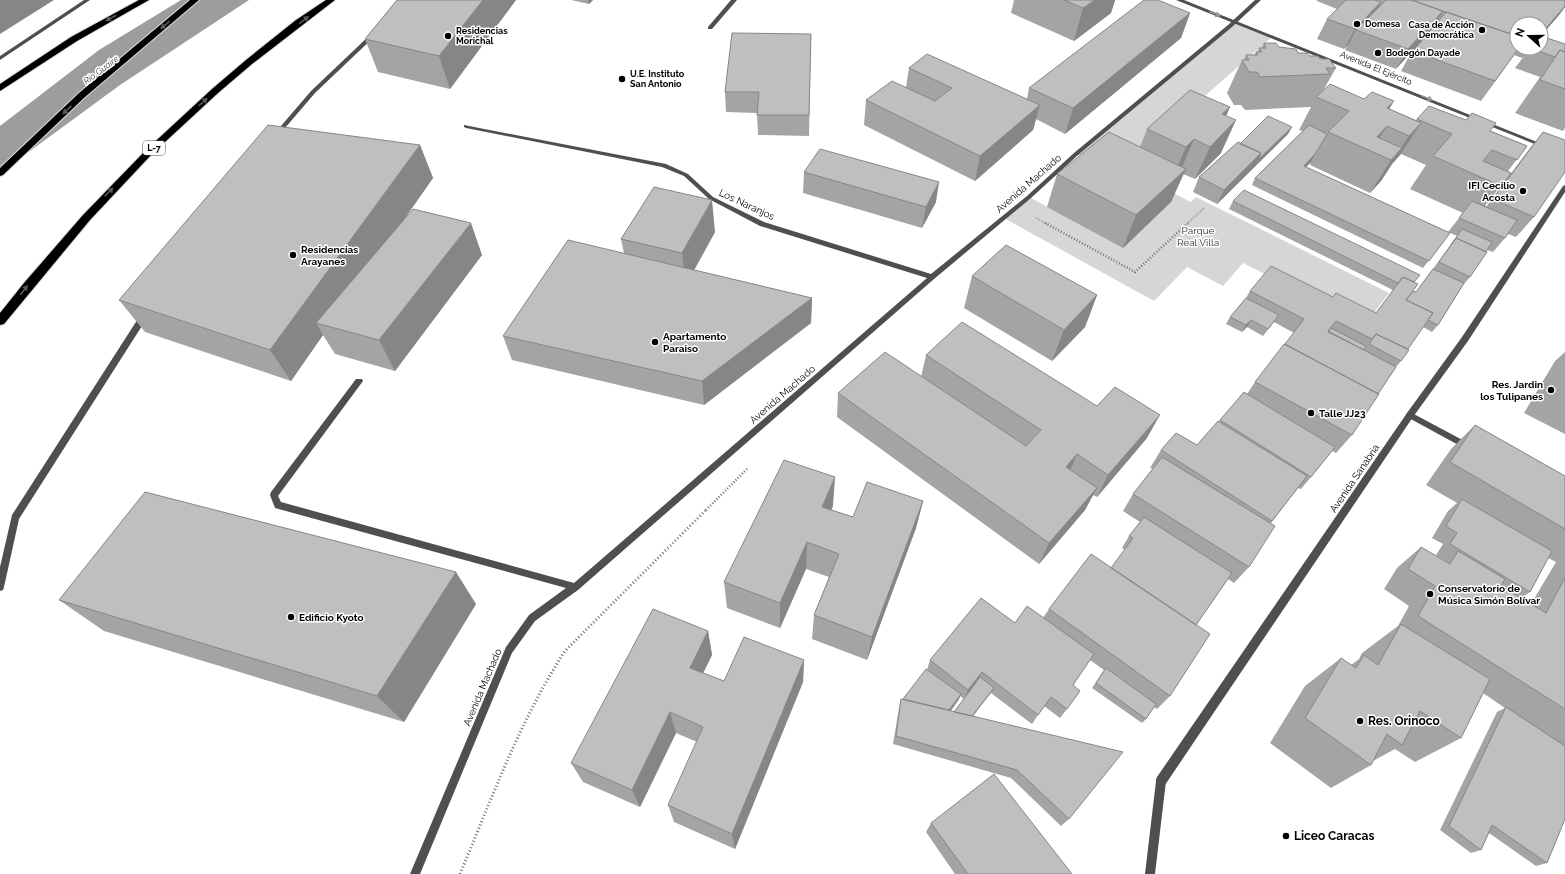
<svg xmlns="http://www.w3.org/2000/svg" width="1565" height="874" font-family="Raleway,sans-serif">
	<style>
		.green { fill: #d6d6d6 }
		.water { fill: #9d9d9d }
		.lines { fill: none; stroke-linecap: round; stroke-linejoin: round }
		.river { fill: #9d9d9d; fill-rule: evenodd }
		.motorway-casing { stroke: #dbdbdb; stroke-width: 2 }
		.path-far2 { stroke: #717171; stroke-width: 2; stroke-dasharray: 0.5 1.5; stroke-linecap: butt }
		.path-far1 { stroke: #717171; stroke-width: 2.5; stroke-dasharray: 1 2; stroke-linecap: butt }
		.path { stroke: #717171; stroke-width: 3; stroke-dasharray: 1 2.5; stroke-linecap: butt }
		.service { fill: #4f4f4f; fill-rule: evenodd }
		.minor { fill: #4f4f4f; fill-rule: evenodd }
		.tertiary { fill: #4f4f4f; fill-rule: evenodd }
		.motorway { fill: #000; fill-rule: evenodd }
		.wall { fill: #a4a4a4; fill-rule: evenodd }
		.shaded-wall { fill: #868686 }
		.building { fill: #bfbfbf; stroke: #868686 }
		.oneway { fill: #959595 }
		.oneway2 { fill: #595959 }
		.poi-dot { fill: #000; stroke: #fff; stroke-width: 1.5 }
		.labels { text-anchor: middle; stroke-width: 3; stroke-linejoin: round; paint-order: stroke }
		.far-poi-label { font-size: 9px; font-weight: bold; fill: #000; stroke: #fff; text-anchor: start }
		.far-street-label { font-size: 9px; fill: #000; stroke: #fff }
		.far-water-label { font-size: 9px; font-style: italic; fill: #3e3e3e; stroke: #fff }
		.shield { fill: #fff; stroke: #4c4c4c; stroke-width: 1 }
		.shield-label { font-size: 9px; font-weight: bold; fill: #000 }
		.street-label { font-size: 10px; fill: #000; stroke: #fff }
		.poi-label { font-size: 10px; font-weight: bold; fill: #000; stroke: #fff; text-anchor: start }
		.park-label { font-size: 10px; fill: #2d2d2d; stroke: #fff }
		.near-poi-label { font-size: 12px; font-weight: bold; fill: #000; stroke: #fff; text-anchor: start }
	</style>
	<rect width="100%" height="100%" fill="#fff"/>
	<path class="green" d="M1235 21 1273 36 1123 168 1191 202 1196 197 1389 293 1365 325 1243 263 1223 286 1187 267 1154 301 1004 218 1029 197 1123 247 1171 202 1076 154Z"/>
	<path class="water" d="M207 0H249L120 85 0 173V141L91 75Z"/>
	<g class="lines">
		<path class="river" d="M181 0H229L223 8 129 68 17 159 0 164V126L99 50Z"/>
		<g class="motorway-casing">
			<path id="motorway" d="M139 0H149L77 41 0 91V84L71 37Z
				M190 0H199L85 97 3 175 0 176V168L79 93Z
				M326 0H335L252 64 218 93 152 154 90 220 4 324 0 325V313L24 283 83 215 146 150 212 89 246 60 296 20Z"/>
		</g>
		<path class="path-far2" d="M1036 218 1047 224
			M1187 224 1204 208"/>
		<path class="path-far1" d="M1045 223 1135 272 1188 223
			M706 510 748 468"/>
		<path class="path" d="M460 874C492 798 520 720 565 651L707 509"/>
		<path class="service" d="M731 0H737L712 29H708V27Z
			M1410 412 1470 444 1471 446 1470 448H1464L1407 417 1406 415 1407 413Z
			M1161 776 1165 777 1166 781 1155 874H1145L1156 781 1157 777Z"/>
		<path class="minor" d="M84 0H90L0 60V56Z
			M1255 0H1261L1232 27 1078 155 1031 198 934 279 578 590 535 621 512 653 420 874H410L506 647 529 615 566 588 275 508 270 495 271 492 356 379H362L363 381 278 496 281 502 574 583 927 278 760 226 709 199 684 176 662 167 466 128 464 127V125L666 164 688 174 713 197 764 222 931 274 1027 196 1074 153 1228 25Z
			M371 34 376 35 315 93 279 135H275V133L311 91Z
			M1565 185V192L1468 341 1413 417 1165 785 1161 786 1157 785 1156 781 1157 777 1407 413 1462 337 1563 186Z
			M144 313 147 314 148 316 147 318 19 519 4 587 3 590 0 591V567L12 515 141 314Z"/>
		<path class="tertiary" d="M1176 0H1184L1547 146 1544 148 1542 147Z"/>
		<use href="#motorway" class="motorway"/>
	</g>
	<path class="wall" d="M397 0H516L450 89 378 72 365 39Z
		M571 0H593L589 4Z
		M1014 0H1115L1111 13 1074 41 1011 13Z
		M1317 0H1565V7L1559 15 1541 36 1565 44V128L1563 131 1515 113 1540 77 1515 68 1527 52 1522 58 1514 55 1481 101 1401 71 1412 51 1396 69 1345 50 1348 45 1344 49 1317 39 1327 19 1337 9 1317 1ZM1541 24V48H1517Z
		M1190 13 1181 38 1065 134 1036 119 1033 130 975 181 864 125 866 100 906 87 909 68 1027 99 1029 88Z
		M811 34 809 136 758 135 757 113 726 112 725 92Z
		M1264 43 1320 59 1336 68 1324 89 1389 109 1416 120 1417 119 1491 131 1527 146 1508 171 1511 173 1485 206 1486 207 1527 152 1543 132 1534 217 1516 237 1508 234 1505 238 1493 252 1487 250 1470 277 1464 284 1438 325 1432 332 1423 327 1408 349 1401 361 1396 367 1378 394 1352 435 1336 453 1332 451 1311 477 1301 489 1298 488 1271 523 1249 567 1234 583 1228 579 1196 625 1170 696 1157 709 1154 707 1146 719 1142 723 1092 688 1104 670 1090 660 1073 685 1067 709 1060 718 1044 706 1032 724 991 693 973 716 1069 819 1061 826 1011 778 893 744 899 708 901 699H903L927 670 930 660 1015 623 1043 618 1049 609 1111 568 1125 550 1122 548 1129 536 1140 522 1123 511 1133 494 1153 469 1150 468 1161 450 1197 445 1220 420 1247 394 1255 382 1294 333 1274 322 1263 336 1247 327 1242 332 1226 324 1230 317 1246 298 1250 291 1333 297 1376 313 1393 290 1229 209 1233 201 1414 282 1413 291 1416 292 1457 236 1448 232 1463 213 1410 189 1426 165 1401 154 1392 164 1381 181 1370 193 1310 165 1311 162 1306 167 1450 233 1423 268 1252 185 1255 178 1303 131 1299 130 1311 107 1245 110 1241 105H1234L1227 93 1242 60H1244L1246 55H1254L1256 52H1257L1259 48H1261ZM960 696 964 699 954 712 951 711 959 699Z
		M1230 107 1226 116 1221 153 1195 179 1183 174 1171 202 1123 248 1047 207 1057 174 1140 147 1147 129Z
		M1292 127 1288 134 1217 204 1193 192 1199 177 1240 144Z
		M420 145 433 178 402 222 482 255 395 371 335 354 323 335 291 381 145 332 119 300Z
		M804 172 936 202 922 228 803 193Z
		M715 232 694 270 812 298 811 323 704 405 512 360 503 336 624 253 621 239Z
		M972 276 1097 295 1085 327 1052 361 964 308Z
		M1565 352V434L1524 413 1555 361Z
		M926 355 1147 438 1097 497 1093 495 1085 510 1039 564 837 417 838 393 921 377Z
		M1475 425 1565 476V819L1547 863 1536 866 1489 833 1481 850 1471 853 1440 830 1497 712 1505 708 1483 693 1461 738 1415 762 1395 749 1373 761 1371 765 1331 788 1270 743 1305 686 1341 658 1351 665 1359 659 1362 653 1398 626 1409 606 1384 589 1397 568 1421 547 1445 561 1436 555 1443 544 1432 538 1448 511 1457 503 1426 485 1451 449ZM1548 558 1556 562 1531 604 1521 598 1530 592Z
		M923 501 916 528 867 660 812 639 814 615 829 577 806 569 780 628 727 608 724 582 833 506 831 510 853 517Z
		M59 600 476 604 404 722 104 631Z
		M708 631 712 655 703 673 724 681 804 660 803 682 735 849 674 822 668 805 697 742 676 733 640 807 583 782 571 763Z
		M931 823 1072 874H955L926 832Z"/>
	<path class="shaded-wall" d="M0 0H54L0 34Z
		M483 0H516L450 89 439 56Z
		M588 0H593L589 4Z
		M1095 0H1115L1111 13 1074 41 1083 8Z
		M1381 2 1370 22 1356 30 1348 45 1344 49 1355 29Z
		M1565 6V7L1559 15 1541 36V34Z
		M1443 11 1431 31 1396 69 1408 49Z
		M1190 13 1181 38 1065 134 1073 108Z
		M1519 48 1481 101 1495 81Z
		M1529 48H1531L1522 58Z
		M1394 101 1374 134 1387 108Z
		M1040 105 1033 130 975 181 980 156Z
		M1230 107 1215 140 1208 147 1222 114Z
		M1236 120 1221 153 1195 179 1210 147Z
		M1421 123 1400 155 1392 164 1381 181 1370 193 1391 160 1398 152 1409 136Z
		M1387 126 1371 151 1377 137Z
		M1292 127 1288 134 1217 204 1224 190 1261 153Z
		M1194 139 1180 172 1172 180 1186 147Z
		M420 145 433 178 329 327 316 323 323 335 291 381 270 350Z
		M1315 154 1311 162 1300 173 1304 166Z
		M1186 169 1171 202 1123 248 1136 215Z
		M939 182 936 202 922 228 926 207Z
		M712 200 715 232 686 285 682 253Z
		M471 223 482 255 395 371 379 340Z
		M1097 295 1085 327 1052 361 1064 330Z
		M812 298 811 323 704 405 702 381Z
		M1251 320 1247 327 1242 332 1246 325Z
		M1160 415 1147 438 1097 497 1108 475Z
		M1077 454 1067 477 1066 467Z
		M835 477 833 506 820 534 822 507Z
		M1097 488 1085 510 1039 564 1049 543Z
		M923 501 916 528 867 660 872 637Z
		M807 542 806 569 780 628V603Z
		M456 572 476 604 404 722 377 696Z
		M708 631 712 655 695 690 690 668Z
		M804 660 803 682 735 849 732 834Z
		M982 672 977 682 964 700 968 690Z
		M994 688 991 692 966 725 968 720Z
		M961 694 959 699 944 720 946 715Z
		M670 712 676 733 640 807 632 790Z"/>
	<path class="building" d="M397 0H483L439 56 365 39Z
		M1064 0H1095L1083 8Z
		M1144 0H1158L1190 13 1073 108 1029 88Z
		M1346 0H1375L1381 2 1355 29 1327 19Z
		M1386 0H1411L1443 11 1408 49 1356 30Z
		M1412 0H1565V6L1541 34V24H1517V36L1446 12H1445Z
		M1446 12 1517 36V48H1519L1495 81 1413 51Z
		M732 33 811 34 809 115H757L759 92H725Z
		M1541 36 1565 44V52L1560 50 1555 57 1530 48H1541Z
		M1264 43H1276L1279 47 1296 49 1298 53H1307L1310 56H1318L1320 59H1329L1336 68H1326L1330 74 1260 77 1257 72H1249L1242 60H1249L1246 55H1258L1256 52H1262L1259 48H1266Z
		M1560 50 1565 52V89L1540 80Z
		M927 54 1040 105 980 156 866 100 892 81 935 101 952 88 909 68Z
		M1330 84 1364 99 1372 92 1394 101 1387 108 1421 123 1409 136 1387 126 1377 137 1402 148 1391 160 1328 132 1349 111 1316 97Z
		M1190 90 1230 107 1222 114 1236 120 1210 147 1194 139 1186 147 1147 129Z
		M1429 106 1466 120 1472 113 1496 123 1490 131 1527 146 1517 160 1492 150 1483 161 1511 173 1501 186 1433 156 1452 134 1417 119Z
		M1268 116 1292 127 1258 160 1261 153 1240 144Z
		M268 125 420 145 270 350 119 300Z
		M1309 125 1327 134 1315 154 1304 166 1450 233 1429 261 1255 178Z
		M1109 132 1186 169 1136 215 1057 174Z
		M1543 132 1565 140V172L1534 217 1493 199Z
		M1238 142 1261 153 1224 190 1199 177Z
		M820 149 939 182 926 207 804 172Z
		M654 187 712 200 682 253 621 239Z
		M1244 190 1420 275 1414 282 1403 277 1398 283 1233 201Z
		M1472 201 1517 220 1505 238 1459 218Z
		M413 209 471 223 379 340 316 323Z
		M1462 229 1492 242 1486 252 1456 238 1451 245Z
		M1456 238 1487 252 1470 277 1439 262Z
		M568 240 812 298 702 381 503 336Z
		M1006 245 1097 295 1064 330 972 276Z
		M1271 266 1333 297 1336 293 1376 313 1403 277 1418 284 1406 300 1433 313 1408 349 1376 334 1372 339 1336 321 1328 331 1396 367 1378 394 1285 344 1304 319 1250 291Z
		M1433 269 1464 283 1438 325 1428 320 1433 313 1406 300 1413 291 1416 292Z
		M1246 298 1279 315 1268 329 1251 320 1246 325 1230 317Z
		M962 322 1097 406 1115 387 1160 415 1108 475 1077 454 1066 467 1097 488 1049 543 838 393 885 352 1026 446 1041 430 926 355Z
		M1331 328 1366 346 1364 350 1328 332Z
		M1376 334 1409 350 1401 361 1369 344Z
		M1284 344 1379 394 1352 435 1255 382Z
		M1244 392 1335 447 1311 477 1220 420Z
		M1218 421 1307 476 1272 521 1161 450 1176 433 1197 445Z
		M1475 425 1565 476V529L1450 462Z
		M1162 457 1275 526 1249 567 1133 494Z
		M784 460 835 477 822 507 853 517 867 482 923 501 872 637 814 615 839 554 807 542 780 603 724 582Z
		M145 492 456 572 377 696 59 600Z
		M1462 499 1552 551 1530 592 1450 544 1457 533 1446 526Z
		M1144 517 1232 573 1196 625 1111 568 1133 538 1129 536Z
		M1421 547 1450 564 1458 551 1505 579 1501 586 1546 613 1565 578V709L1418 616 1435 586 1408 569Z
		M1091 554 1210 634 1170 696 1049 609Z
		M981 598 1015 623 1027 606 1094 654 1073 685 1080 691 1067 709 1051 697 1038 715 982 672 968 690 930 660Z
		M653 609 708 631 690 668 724 681 744 637 804 660 732 834 668 805 703 727 670 712 632 790 571 763Z
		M1401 624 1490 679 1461 738 1420 711 1402 745 1387 734 1371 765 1305 718 1341 658 1356 668 1364 655 1378 665Z
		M1106 668 1156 704 1146 719 1096 683Z
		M926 669 961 694 949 710 903 699Z
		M980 677 994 688 972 716 954 712Z
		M901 699 1123 752 1069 819 1017 770 896 736Z
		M1506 707 1565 746V819L1547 863 1492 825 1481 850 1449 826Z
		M994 774 1072 874H968L931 823Z"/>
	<defs><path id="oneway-solid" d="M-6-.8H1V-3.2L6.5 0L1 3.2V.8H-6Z"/></defs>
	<g class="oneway">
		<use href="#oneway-solid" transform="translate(1215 14) rotate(21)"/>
		<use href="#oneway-solid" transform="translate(1427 98) rotate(22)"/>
	</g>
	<g class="oneway2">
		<use href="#oneway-solid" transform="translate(111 18) rotate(152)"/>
		<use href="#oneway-solid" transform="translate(304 20) rotate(-38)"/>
		<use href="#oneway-solid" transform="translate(165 25) rotate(139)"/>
		<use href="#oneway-solid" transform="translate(203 102) rotate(-42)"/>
		<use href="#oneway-solid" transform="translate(67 110) rotate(137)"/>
		<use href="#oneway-solid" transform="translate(109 192) rotate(-45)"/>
		<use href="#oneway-solid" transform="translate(24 290) rotate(-52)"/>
	</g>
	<g class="poi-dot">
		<circle cx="1357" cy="24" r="4"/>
		<circle cx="1482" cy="30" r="4"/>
		<circle cx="448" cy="36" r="4"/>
		<circle cx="1378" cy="53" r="4"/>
		<circle cx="622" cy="79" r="4"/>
		<circle cx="1523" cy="191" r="4"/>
		<circle cx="293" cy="255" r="4"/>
		<circle cx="655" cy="342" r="4"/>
		<circle cx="1551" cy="390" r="4"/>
		<circle cx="1311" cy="413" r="4"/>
		<circle cx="1430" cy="594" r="4"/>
		<circle cx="291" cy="617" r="4"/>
		<circle cx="1360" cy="721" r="4"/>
		<circle cx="1286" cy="836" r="4"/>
	</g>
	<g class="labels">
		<g class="far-poi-label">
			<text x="1365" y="27">Domesa</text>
			<text x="1474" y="28" text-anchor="end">Casa de Acción<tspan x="1474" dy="10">Democrática</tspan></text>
			<text x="456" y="34">Residencias<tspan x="456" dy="10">Morichal</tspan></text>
			<text x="1386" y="56">Bodegón Dayade</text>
			<text x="630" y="77">U.E. Instituto<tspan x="630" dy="10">San Antonio</tspan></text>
		</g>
		<g class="far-street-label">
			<text transform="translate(1376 68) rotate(22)" y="3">Avenida El Ejército</text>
		</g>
		<g class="far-water-label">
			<text transform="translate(101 70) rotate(-37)" y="3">Río Guaire</text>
		</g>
		<rect class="shield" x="143" y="141" width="22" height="14" rx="3"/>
		<g class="shield-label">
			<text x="154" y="151">L-7</text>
		</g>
		<g class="street-label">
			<text transform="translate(1028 183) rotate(-41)" y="4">Avenida Machado</text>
			<text transform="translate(747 204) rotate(25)" y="4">Los Naranjos</text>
			<text transform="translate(782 394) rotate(-41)" y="4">Avenida Machado</text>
			<text transform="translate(1354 478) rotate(-56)" y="4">Avenida Sanabria</text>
			<text transform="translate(482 687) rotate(-67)" y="4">Avenida Machado</text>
		</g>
		<g class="poi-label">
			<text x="1515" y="189" text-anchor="end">IFI Cecilio<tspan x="1515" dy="12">Acosta</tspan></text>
			<text x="301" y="253">Residencias<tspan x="301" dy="12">Arayanes</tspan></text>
			<text x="663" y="340">Apartamento<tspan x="663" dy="12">Paraiso</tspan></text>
			<text x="1543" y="388" text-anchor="end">Res. Jardin<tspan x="1543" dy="12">los Tulipanes</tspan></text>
			<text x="1319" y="417">Talle JJ23</text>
			<text x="1438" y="592">Conservatorio de<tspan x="1438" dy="12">Música Simón Bolívar</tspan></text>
			<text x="299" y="621">Edificio Kyoto</text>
		</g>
		<g class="park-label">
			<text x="1198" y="234">Parque<tspan x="1198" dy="12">Real Villa</tspan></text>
		</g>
		<g class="near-poi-label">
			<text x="1368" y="725">Res. Orinoco</text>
			<text x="1294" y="840">Liceo Caracas</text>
		</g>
	</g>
	<g transform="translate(1529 36) rotate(291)"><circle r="19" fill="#ffffff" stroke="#999999"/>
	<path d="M0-3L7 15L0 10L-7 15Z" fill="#000000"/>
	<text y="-6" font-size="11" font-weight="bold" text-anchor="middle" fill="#000000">N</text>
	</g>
</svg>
